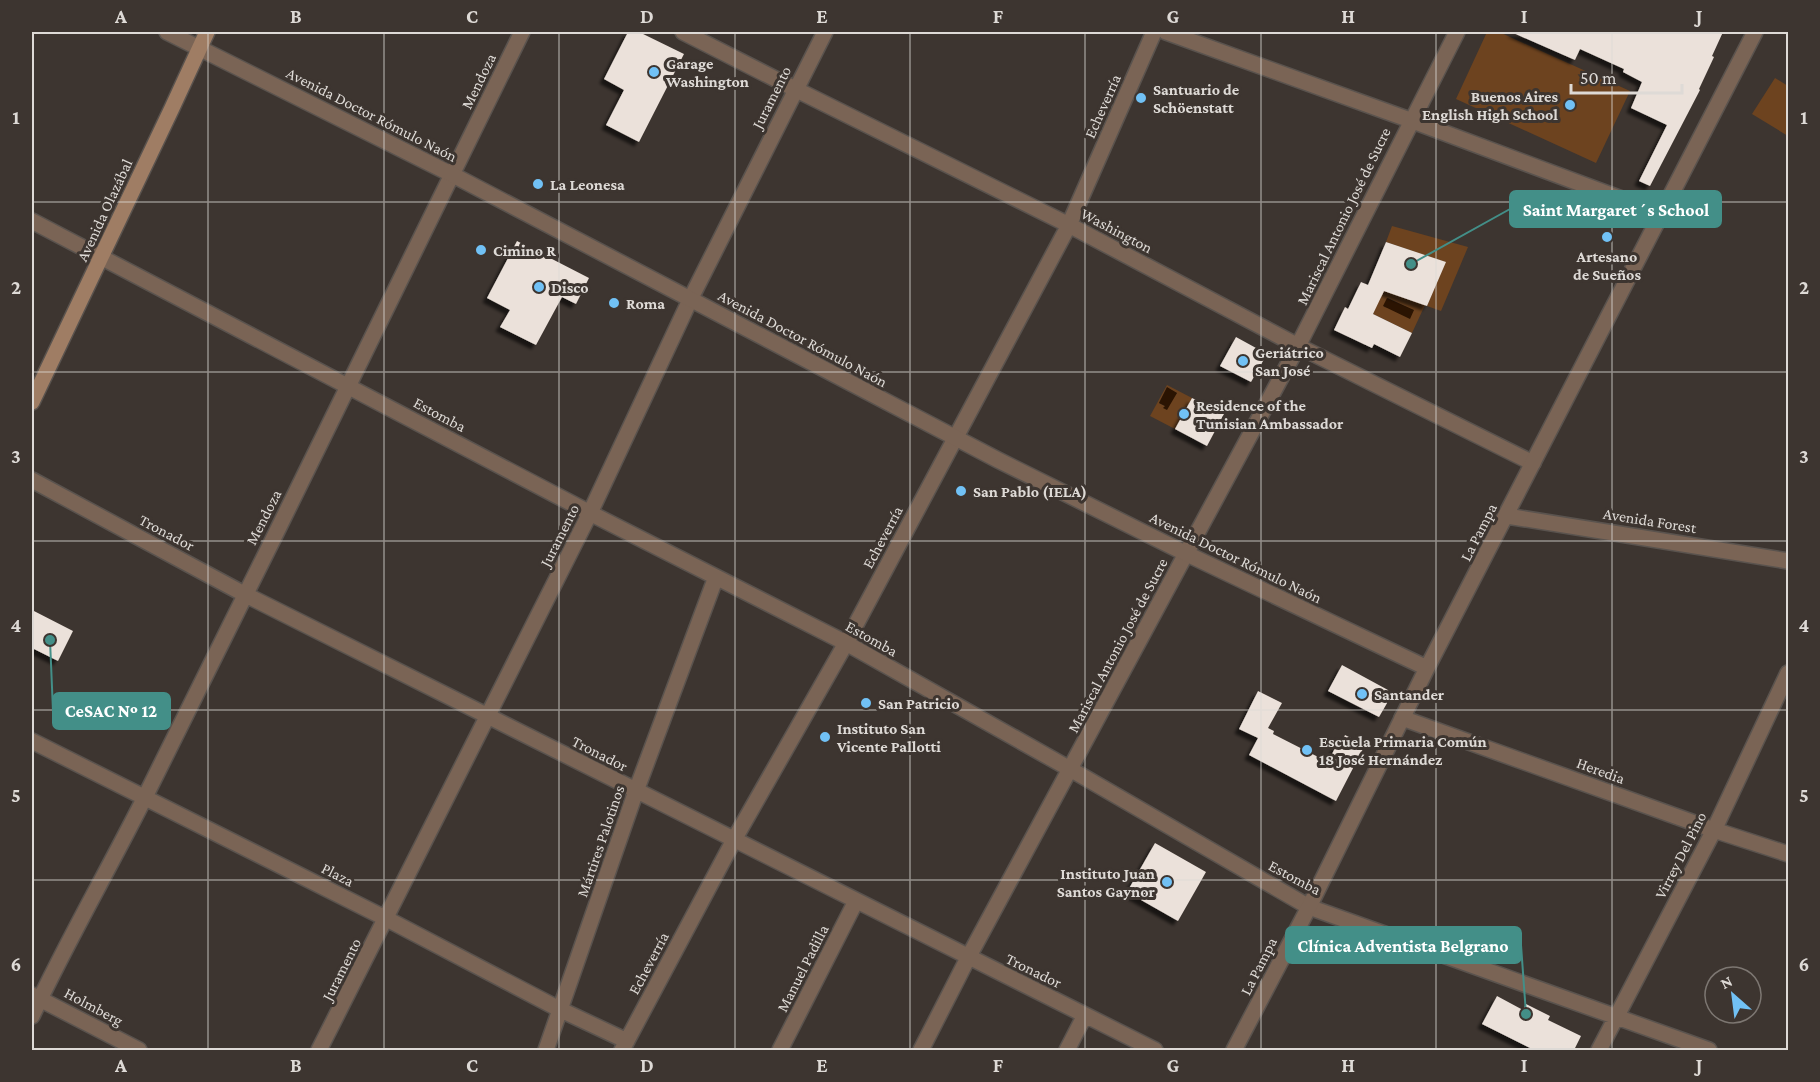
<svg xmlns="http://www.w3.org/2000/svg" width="1820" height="1082" font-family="'Crimson Pro',serif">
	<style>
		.green { fill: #6d431f; fill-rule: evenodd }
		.water { fill: #2b1402 }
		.building { fill: #ebe1da; filter: url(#shadow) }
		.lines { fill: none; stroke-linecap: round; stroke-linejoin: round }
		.minor-casing { stroke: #5a534e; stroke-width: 18 }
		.tertiary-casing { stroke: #5a534e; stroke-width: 18 }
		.secondary-casing { stroke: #5a534e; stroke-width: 18 }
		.minor { stroke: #7a6455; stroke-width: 15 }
		.tertiary { stroke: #7a6455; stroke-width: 15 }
		.secondary { stroke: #9f7d64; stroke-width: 15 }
		.grid { fill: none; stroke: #dedad6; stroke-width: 1.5; stroke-opacity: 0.55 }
		.poi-dot { fill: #71c1f5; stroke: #3d3530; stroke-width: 2 }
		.labels { text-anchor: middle; stroke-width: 6; stroke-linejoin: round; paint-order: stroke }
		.poi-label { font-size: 16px; font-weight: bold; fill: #dedad6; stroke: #3d3530; text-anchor: start }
		.street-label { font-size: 16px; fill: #dedad6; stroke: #3d3530 }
		.leader { fill: none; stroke: #438f88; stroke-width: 2 }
		.callout-dot { fill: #438f88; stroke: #3d3530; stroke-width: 2 }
		.callout { fill: #438f88; stroke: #438f88; stroke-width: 2 }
		.callout-label { font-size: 18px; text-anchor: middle; font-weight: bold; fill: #fff }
		.neatline { fill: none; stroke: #dedad6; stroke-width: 2 }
		.grid-label { font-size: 20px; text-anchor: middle; font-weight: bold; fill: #dedad6 }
	</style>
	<defs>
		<filter id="shadow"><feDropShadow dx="-4.5" dy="4.5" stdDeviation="1.5" flood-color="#0009"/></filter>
	</defs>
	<rect width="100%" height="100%" fill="#3d3530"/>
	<path class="green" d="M1487 32H1499L1630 91 1596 163 1456 99Z
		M1775 78 1788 86V136L1752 114Z
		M1392 226 1468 247 1441 311 1427 306 1445 262 1386 242Z
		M1382 290 1425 305 1412 333 1373 314ZM1388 298 1413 310 1414 311 1384 307Z
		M1167 385 1192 398 1175 429 1150 416ZM1167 388 1177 393 1165 406 1159 403Z"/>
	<path class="water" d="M1387 298 1414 310 1410 319 1383 306Z
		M1167 387 1177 393 1167 410 1163 408 1165 406 1159 403Z"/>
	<path class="building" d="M628 32H639L684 54 639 142 606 125 624 90 604 79Z
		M1511 32H1723L1712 56 1714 57 1699 89 1700 90 1650 186 1639 181 1667 125 1631 108 1642 82 1623 72 1624 69 1580 49 1575 60Z
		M517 241 589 278 576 304 562 297 536 345 500 327 510 310 487 298Z
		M1386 242 1446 262 1427 306 1384 291 1373 314 1412 333 1400 357 1374 344 1372 348 1334 330 1345 307 1348 309 1361 282 1368 285Z
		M1236 337 1267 354 1251 382 1220 366Z
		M1192 398 1224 414 1207 446 1175 429Z
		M32 610 73 631 58 661 32 648Z
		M1342 665 1388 690 1390 698 1379 717 1328 691Z
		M1258 691 1282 703 1268 728 1274 731 1273 734 1328 762 1337 744 1340 746 1345 735 1365 745 1336 801 1249 755 1258 738 1239 729Z
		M1155 843 1206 872 1178 921 1127 892Z
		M1497 996 1523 1010 1526 1004 1550 1016 1548 1020 1581 1036 1574 1050H1534L1482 1024Z"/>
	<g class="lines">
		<g class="minor-casing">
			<path id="minor" d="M683 32 795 89 1069 225 1298 346 1533 463
				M1166 32 1410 120 1662 214
				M32 221 590 513 846 643 1070 769 1309 907 1709 1050
				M32 480 244 594 1155 1050
				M1402 718 1714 830 1788 854
				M32 741 387 919 559 1009 627 1041
				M32 995 139 1050
				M32 1016C67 941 109 869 146 795 272 541 399 287 522 32
				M319 1050 590 513 690 300 825 32
				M546 1050 636 791 716 577
				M622 1050 735 838 846 643 1069 225 1154 32
				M780 1050 856 901
				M921 1050 968 958 1298 346 1457 32
				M1067 1050 1085 1015
				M1599 1050 1714 830 1788 673"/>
		</g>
		<g class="tertiary-casing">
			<path id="tertiary" d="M167 32 453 175 998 460 1187 554 1427 668
				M1507 516 1788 561
				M1234 1050 1309 907 1427 668 1755 32"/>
		</g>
		<g class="secondary-casing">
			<path id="secondary" d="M32 402 172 108 207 32"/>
		</g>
		<use href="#minor" class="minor"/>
		<use href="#tertiary" class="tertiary"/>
		<use href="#secondary" class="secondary"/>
	</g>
	<path class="grid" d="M208 32V1050M384 32V1050M559 32V1050M735 32V1050M910 32V1050M1085 32V1050M1261 32V1050M1436 32V1050M1612 32V1050M32 202H1788M32 372H1788M32 541H1788M32 710H1788M32 880H1788"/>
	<g class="poi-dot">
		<circle cx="654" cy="72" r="6"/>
		<circle cx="1141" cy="98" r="6"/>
		<circle cx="1570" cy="105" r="6"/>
		<circle cx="538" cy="184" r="6"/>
		<circle cx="1607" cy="237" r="6"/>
		<circle cx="481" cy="250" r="6"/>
		<circle cx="539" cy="287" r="6"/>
		<circle cx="614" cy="303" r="6"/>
		<circle cx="1243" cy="361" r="6"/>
		<circle cx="1184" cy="414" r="6"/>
		<circle cx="961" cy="491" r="6"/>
		<circle cx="1362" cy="694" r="6"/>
		<circle cx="866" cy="703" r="6"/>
		<circle cx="825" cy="737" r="6"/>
		<circle cx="1307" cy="750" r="6"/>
		<circle cx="1167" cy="882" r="6"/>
	</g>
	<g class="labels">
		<g class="poi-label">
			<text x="666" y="69">Garage<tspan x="666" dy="18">Washington</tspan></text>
			<text x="1153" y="95">Santuario de<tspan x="1153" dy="18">Schöenstatt</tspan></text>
			<text x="1558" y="102" text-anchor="end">Buenos Aires<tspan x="1558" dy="18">English High School</tspan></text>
			<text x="550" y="190">La Leonesa</text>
			<text x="493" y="256">Cimino R</text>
			<text x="1607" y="262" text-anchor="middle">Artesano<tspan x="1607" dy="18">de Sueños</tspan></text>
			<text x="551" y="293">Disco</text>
			<text x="626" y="309">Roma</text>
			<text x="1255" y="358">Geriátrico<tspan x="1255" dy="18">San José</tspan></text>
			<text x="1196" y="411">Residence of the<tspan x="1196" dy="18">Tunisian Ambassador</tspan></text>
			<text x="973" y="497">San Pablo (IELA)</text>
			<text x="1374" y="700">Santander</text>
			<text x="878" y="709">San Patricio</text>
			<text x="837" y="734">Instituto San<tspan x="837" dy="18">Vicente Pallotti</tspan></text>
			<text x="1319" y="747">Escuela Primaria Común<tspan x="1319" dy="18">18 José Hernández</tspan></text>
			<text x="1155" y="879" text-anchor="end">Instituto Juan<tspan x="1155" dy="18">Santos Gaynor</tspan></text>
		</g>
		<g class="street-label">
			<text transform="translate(478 81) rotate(-64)" y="6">Mendoza</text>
			<text transform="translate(771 97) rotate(-63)" y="6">Juramento</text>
			<text transform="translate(1102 106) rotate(-66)" y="6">Echeverría</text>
			<text transform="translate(372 114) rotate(27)" y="6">Avenida Doctor Rómulo Naón</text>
			<text transform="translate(104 210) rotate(-65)" y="6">Avenida Olazábal</text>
			<text transform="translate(1343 216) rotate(-64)" y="6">Mariscal Antonio José de Sucre</text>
			<text transform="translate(1117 230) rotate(28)" y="6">Washington</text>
			<text transform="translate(803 338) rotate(28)" y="6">Avenida Doctor Rómulo Naón</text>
			<text transform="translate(440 414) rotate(28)" y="6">Estomba</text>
			<text transform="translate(263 517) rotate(-63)" y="6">Mendoza</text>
			<text transform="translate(1650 520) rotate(9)" y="6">Avenida Forest</text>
			<text transform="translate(167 532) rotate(28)" y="6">Tronador</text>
			<text transform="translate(1478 532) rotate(-63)" y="6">La Pampa</text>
			<text transform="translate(559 535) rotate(-63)" y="6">Juramento</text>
			<text transform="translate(882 537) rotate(-62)" y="6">Echeverría</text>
			<text transform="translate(1236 557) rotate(26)" y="6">Avenida Doctor Rómulo Naón</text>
			<text transform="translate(872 638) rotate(29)" y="6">Estomba</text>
			<text transform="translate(1117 645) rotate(-62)" y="6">Mariscal Antonio José de Sucre</text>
			<text transform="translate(600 753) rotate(27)" y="6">Tronador</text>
			<text transform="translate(1601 770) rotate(20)" y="6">Heredia</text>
			<text transform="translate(600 841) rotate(-71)" y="6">Mártires Palotinos</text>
			<text transform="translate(1680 855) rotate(-63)" y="6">Virrey Del Pino</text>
			<text transform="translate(338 874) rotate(27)" y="6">Plaza</text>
			<text transform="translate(1295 877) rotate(28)" y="6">Estomba</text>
			<text transform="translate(648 963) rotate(-62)" y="6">Echeverría</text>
			<text transform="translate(1258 966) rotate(-63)" y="6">La Pampa</text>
			<text transform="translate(802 968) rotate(-63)" y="6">Manuel Padilla</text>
			<text transform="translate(341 969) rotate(-63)" y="6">Juramento</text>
			<text transform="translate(1034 970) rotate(26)" y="6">Tronador</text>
			<text transform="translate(94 1006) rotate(28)" y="6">Holmberg</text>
		</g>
	</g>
	<path class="leader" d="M1411 264L1510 209M50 640L53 711M1526 1014L1521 945"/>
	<g class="callout-dot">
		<circle cx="1411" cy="264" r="6"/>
		<circle cx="50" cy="640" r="6"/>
		<circle cx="1526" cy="1014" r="6"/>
	</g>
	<g class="callout">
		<rect x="1510" y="191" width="211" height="36" rx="6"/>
		<rect x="53" y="693" width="117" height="36" rx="6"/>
		<rect x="1286" y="927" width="235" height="36" rx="6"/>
	</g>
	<g class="callout-label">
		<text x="1616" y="216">Saint Margaret´s School</text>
		<text x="111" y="717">CeSAC Nº 12</text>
		<text x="1403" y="952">Clínica Adventista Belgrano</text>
	</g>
	<rect width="1820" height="1082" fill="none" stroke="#3d3530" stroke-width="66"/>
	<g transform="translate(1733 995) rotate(332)"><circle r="28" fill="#3d3530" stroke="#7d7772" stroke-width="1.5"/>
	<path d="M0-4.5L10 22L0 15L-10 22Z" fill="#71c1f5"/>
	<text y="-9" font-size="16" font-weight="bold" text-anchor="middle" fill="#dedad6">N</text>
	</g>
	<path d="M1571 84v9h111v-9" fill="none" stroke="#dedad6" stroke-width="3"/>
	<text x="1580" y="84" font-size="18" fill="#dedad6" stroke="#3d3530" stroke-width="4.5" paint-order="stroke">50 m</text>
	<rect x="33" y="33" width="1754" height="1016" class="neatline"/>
	<g class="grid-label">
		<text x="121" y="23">A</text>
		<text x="296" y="23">B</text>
		<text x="472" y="23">C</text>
		<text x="647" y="23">D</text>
		<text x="822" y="23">E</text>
		<text x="998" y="23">F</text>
		<text x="1173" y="23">G</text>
		<text x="1348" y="23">H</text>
		<text x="1524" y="23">I</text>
		<text x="1699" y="23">J</text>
		<text x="16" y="124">1</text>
		<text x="1804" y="124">1</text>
		<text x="16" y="294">2</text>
		<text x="1804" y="294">2</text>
		<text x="16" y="463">3</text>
		<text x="1804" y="463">3</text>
		<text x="16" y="632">4</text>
		<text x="1804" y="632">4</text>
		<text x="16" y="802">5</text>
		<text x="1804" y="802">5</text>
		<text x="16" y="971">6</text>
		<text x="1804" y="971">6</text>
		<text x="121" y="1072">A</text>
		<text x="296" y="1072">B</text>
		<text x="472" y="1072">C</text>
		<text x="647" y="1072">D</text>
		<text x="822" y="1072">E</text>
		<text x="998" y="1072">F</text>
		<text x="1173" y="1072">G</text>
		<text x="1348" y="1072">H</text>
		<text x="1524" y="1072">I</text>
		<text x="1699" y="1072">J</text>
	</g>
</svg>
